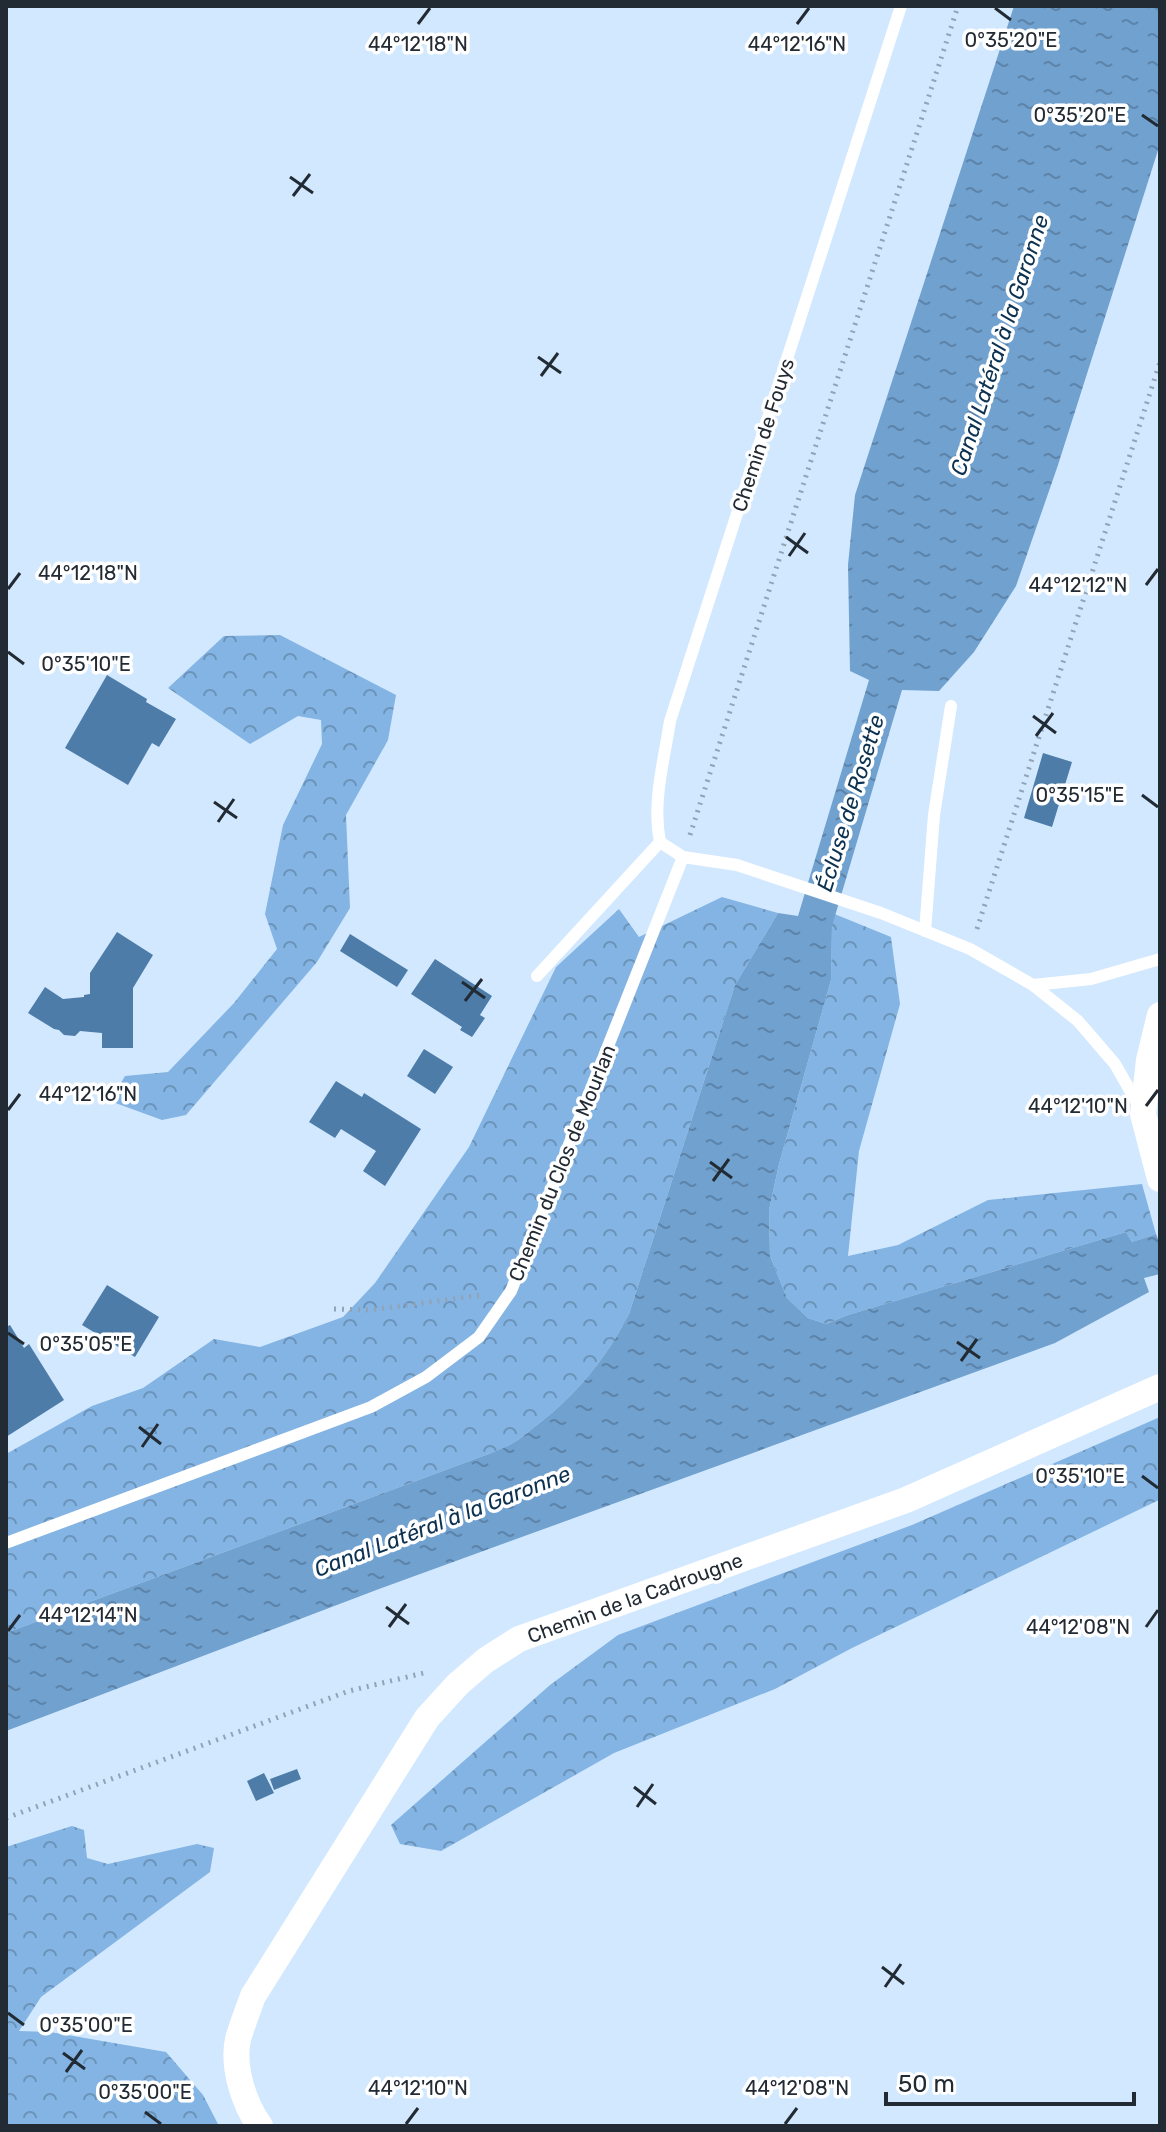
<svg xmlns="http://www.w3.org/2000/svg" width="1166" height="2132" font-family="Rubik,sans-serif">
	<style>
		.forest { fill: url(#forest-crowns) }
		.water { fill: url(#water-ripples) }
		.building { fill: #4d7ca8 }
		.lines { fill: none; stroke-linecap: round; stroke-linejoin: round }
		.path { stroke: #92a3b5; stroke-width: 5; stroke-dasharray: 2 6; stroke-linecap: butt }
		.lane { stroke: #fff; stroke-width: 12 }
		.street { stroke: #fff; stroke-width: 26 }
		.ticks { fill: none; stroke: #222a33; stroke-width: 3 }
		.labels { text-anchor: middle; stroke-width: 7; stroke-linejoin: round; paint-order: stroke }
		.street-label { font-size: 20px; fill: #222a33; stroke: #fff }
		.water-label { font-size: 22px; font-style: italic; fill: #0d3251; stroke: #fff }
		.ticks-label { font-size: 20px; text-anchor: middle; fill: #222a33; stroke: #fff; stroke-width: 7; stroke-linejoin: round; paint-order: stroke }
	</style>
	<defs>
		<pattern id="forest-crowns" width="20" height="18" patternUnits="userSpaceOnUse" patternTransform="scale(2)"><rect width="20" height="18" fill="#83b4e3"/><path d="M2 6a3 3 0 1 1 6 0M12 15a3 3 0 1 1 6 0" fill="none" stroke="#6b93b9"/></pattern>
		<pattern id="water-ripples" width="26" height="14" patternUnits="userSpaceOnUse" patternTransform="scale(2)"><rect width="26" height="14" fill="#71a1cf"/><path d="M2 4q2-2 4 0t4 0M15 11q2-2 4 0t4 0" fill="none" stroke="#5c83a9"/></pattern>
	</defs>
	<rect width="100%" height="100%" fill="#d2e8ff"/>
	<path class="forest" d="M280 635 396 695 388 740 346 815 350 908 317 962 186 1115 162 1120 110 1101 125 1076 168 1072 234 1003 277 949 265 914 283 825 322 744 321 720 298 716 250 744 168 688 224 636Z
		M722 897 778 913 735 985 629 1314C606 1359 574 1398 533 1428 527 1433 520 1439 513 1443 499 1451 482 1456 467 1462L6 1633V1454L92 1406 143 1388 214 1339 260 1347 343 1317 375 1283 469 1147 556 967 619 909 639 937Z
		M832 913 891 937 900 1004 859 1151 848 1256 898 1245 988 1200 1142 1184 1156 1234 1132 1242 1126 1232 848 1315 826 1324 808 1318 787 1298 770 1256 769 1210 779 1164 831 980Z
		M1160 1417 1159 1500 852 1648 775 1689 614 1753 441 1851 400 1844 391 1825 550 1685 618 1635 912 1525Z
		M72 1826 84 1830 87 1858 108 1864 197 1844 214 1848 210 1872 41 1997 19 2031 50 2032 166 2052 203 2095 219 2126H6V1847Z"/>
	<path class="water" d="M1014 6H1160V144L1058 465 1016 586 974 652 939 691 902 690 832 926 831 980 779 1164 769 1210 770 1256 787 1298 808 1318 826 1324 848 1315 1126 1232 1132 1242 1156 1234 1160 1244V1274L1144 1278 1149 1292 1055 1343 379 1589 6 1731V1633L467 1462C482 1456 499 1451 513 1443 520 1439 527 1433 533 1428 574 1398 606 1359 629 1314L735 985 778 913 798 916 869 680 850 671 848 565 855 495Z"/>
	<path class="building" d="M107 675 147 699 146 702 176 719 159 747 152 743 128 785 65 748Z
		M1043 753 1072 762 1052 827 1024 818Z
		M117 932 153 955 133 988V1048H102V1033L80 1031 75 1036 64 1035 59 1030 54 1029 28 1013 45 987 63 999 84 997V995L90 994V973Z
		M350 934 408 970 397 987 340 951Z
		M435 959 492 996 480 1015 485 1018 472 1037 460 1030 462 1027 411 994Z
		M424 1049 453 1067 435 1094 407 1076Z
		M336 1081 362 1097 364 1093 421 1129 385 1186 363 1171 376 1151 341 1129 335 1138 309 1122Z
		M107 1285 159 1317 135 1357 82 1325Z
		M10 1325 24 1348 29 1344 64 1400 6 1437V1327Z
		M297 1769 301 1779 274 1790 270 1779Z
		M264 1773 274 1793 256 1801 247 1781Z"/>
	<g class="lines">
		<path class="path" d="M690 835 958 6
			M977 929 1160 362
			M334 1309 370 1310 483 1295
			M6 1818 349 1691 428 1672"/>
		<path class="lane" d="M901 6 670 721C664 761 652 802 660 842L683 857 737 865 881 913 970 949 1033 985 1078 1021 1115 1064 1140 1108
			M925 931 934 815 951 706
			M537 976 660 842
			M1033 985 1091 979 1160 959
			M6 1543 371 1407 426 1377 479 1337 511 1291 683 857"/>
		<path class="street" d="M1160 1015 1149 1060 1143 1114 1160 1179
			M260 2126C244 2104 232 2067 238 2039 242 2025 248 2010 253 1996L427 1718 458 1684 486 1660 519 1639 906 1500 1160 1387"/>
	</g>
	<path class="ticks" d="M995 8 1011 20M418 24 430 8M797 24 809 8M1142 115 1158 126M290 177 313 193M293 196 310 174M538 357 561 373M541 376 558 353M786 537 808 553M789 556 805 533M1146 585 1158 569M8 589 20 573M8 652 24 664M1033 716 1056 733M1036 736 1053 713M1142 795 1158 807M214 802 237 818M218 822 234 799M462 982 485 998M465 1001 482 979M1146 1106 1158 1090M8 1110 20 1094M710 1162 732 1178M713 1181 729 1159M8 1333 24 1344M957 1342 980 1358M961 1361 977 1339M139 1427 161 1444M142 1447 158 1424M1142 1476 1158 1488M386 1607 409 1624M389 1627 406 1604M1146 1627 1158 1610M8 1631 20 1615M634 1787 656 1804M637 1807 653 1784M882 1967 904 1984M885 1987 901 1964M8 2013 24 2025M63 2053 85 2069M66 2072 82 2050M145 2112 161 2124M406 2124 418 2108M785 2124 797 2108"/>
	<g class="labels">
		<g class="street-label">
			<text transform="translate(763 435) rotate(-72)" y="7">Chemin de Fouys</text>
			<text transform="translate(562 1163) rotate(-68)" y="7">Chemin du Clos de Mourlan</text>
			<text transform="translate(635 1598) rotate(-20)" y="7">Chemin de la Cadrougne</text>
		</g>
		<g class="water-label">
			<text transform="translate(999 345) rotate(-72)" y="8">Canal Latéral à la Garonne</text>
			<text transform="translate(850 803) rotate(-73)" y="8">Écluse de Rosette</text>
			<text transform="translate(442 1521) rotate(-21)" y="8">Canal Latéral à la Garonne</text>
		</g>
	</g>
	<g class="ticks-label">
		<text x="1011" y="47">0°35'20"E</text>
		<text x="418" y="51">44°12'18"N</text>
		<text x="797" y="51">44°12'16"N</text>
		<text x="1080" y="122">0°35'20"E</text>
		<text x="88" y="580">44°12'18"N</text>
		<text x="1078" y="592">44°12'12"N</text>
		<text x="86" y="671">0°35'10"E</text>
		<text x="1080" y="802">0°35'15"E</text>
		<text x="88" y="1101">44°12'16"N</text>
		<text x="1078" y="1113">44°12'10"N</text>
		<text x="86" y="1351">0°35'05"E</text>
		<text x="1080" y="1483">0°35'10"E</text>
		<text x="88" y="1622">44°12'14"N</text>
		<text x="1078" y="1634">44°12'08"N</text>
		<text x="86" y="2032">0°35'00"E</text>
		<text x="418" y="2095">44°12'10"N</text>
		<text x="797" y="2095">44°12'08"N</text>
		<text x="145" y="2099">0°35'00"E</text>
	</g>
	<rect width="1166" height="2132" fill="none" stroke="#222a33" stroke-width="16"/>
	<path d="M886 2092v12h248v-12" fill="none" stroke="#222a33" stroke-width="4"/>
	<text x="898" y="2092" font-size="24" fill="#222a33" stroke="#ffffff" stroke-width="6" paint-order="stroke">50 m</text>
</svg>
